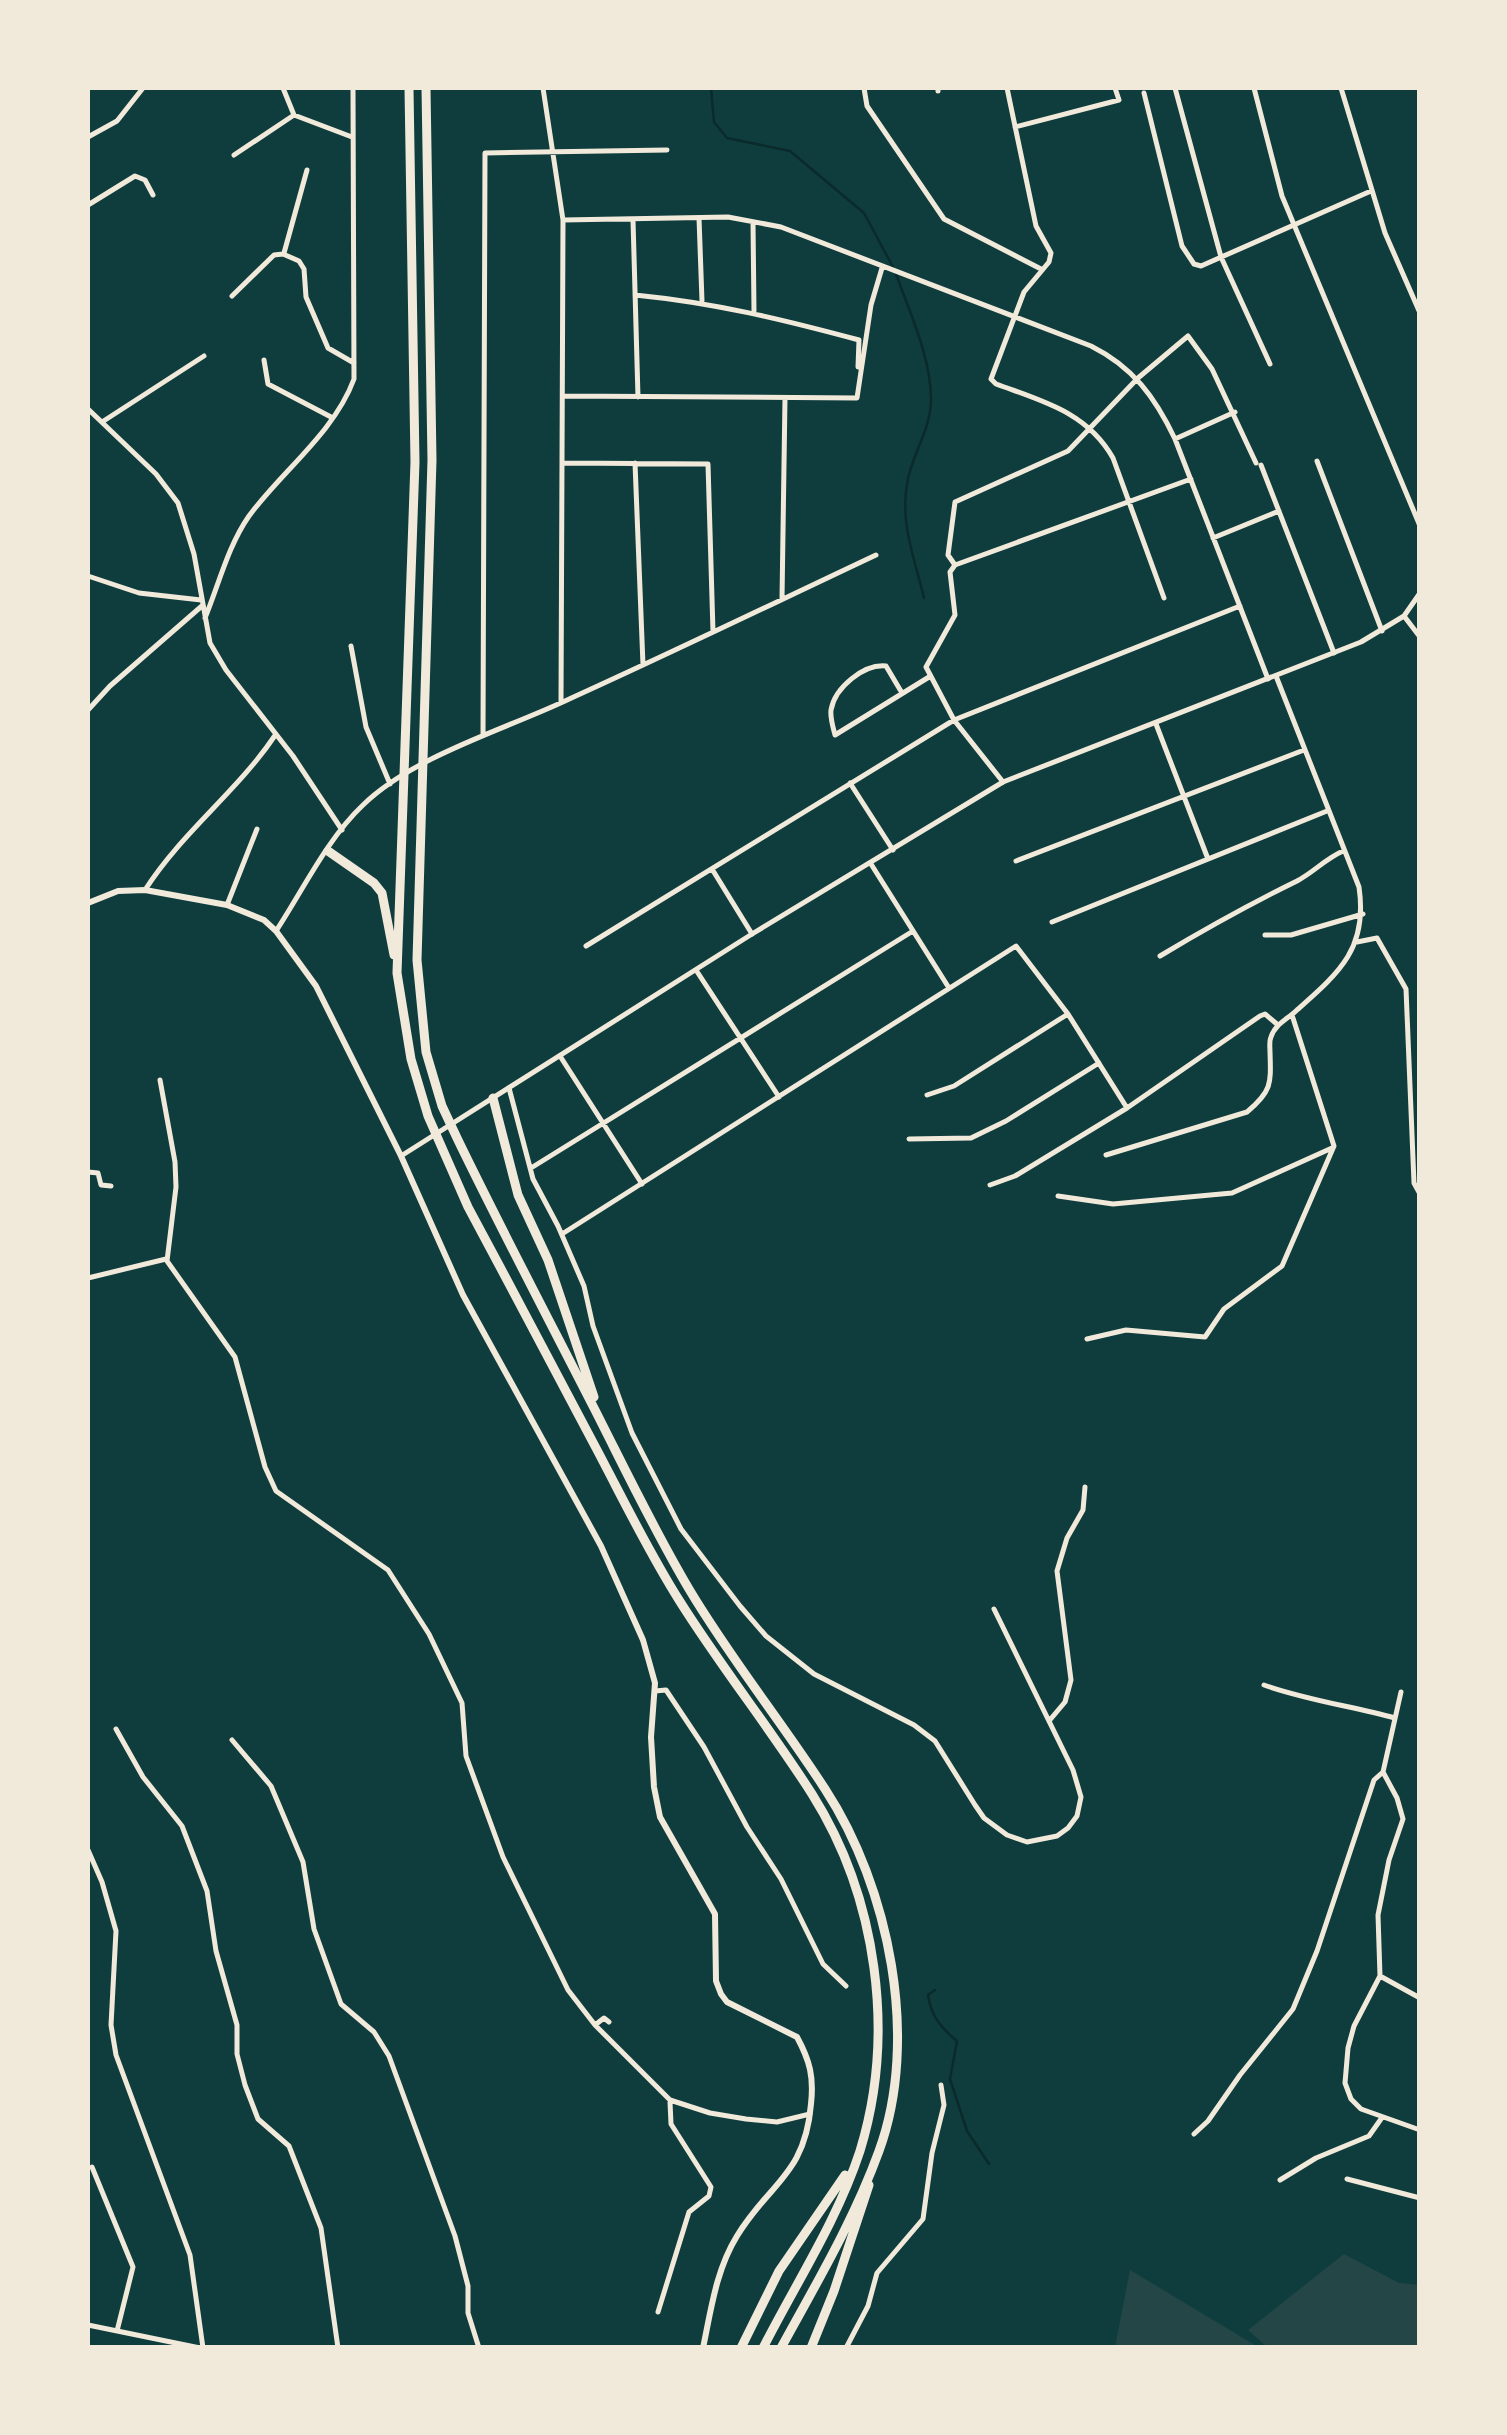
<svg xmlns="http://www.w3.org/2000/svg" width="1507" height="2435" font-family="'Source Serif 4',serif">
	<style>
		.green { fill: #244646 }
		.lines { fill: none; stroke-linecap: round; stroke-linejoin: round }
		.stream { stroke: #0a2a2b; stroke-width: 2.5 }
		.minor { stroke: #f1e9da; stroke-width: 5 }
		.tertiary { stroke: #f1e9da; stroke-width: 5 }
		.secondary { stroke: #f1e9da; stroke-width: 6 }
		.motorway { stroke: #f1e9da; stroke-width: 9 }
	</style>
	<rect width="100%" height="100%" fill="#0f3d3e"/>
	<path class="green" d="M1344 2254 1399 2283 1419 2285V2347H1267L1248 2330Z
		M1130 2270 1258 2347H1115Z"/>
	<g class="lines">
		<path class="stream" d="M711 88 714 122 727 138 790 151 864 213 893 267
			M896 274C910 313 932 360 931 402 930 431 911 456 907 484 900 525 915 559 924 598
			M935 1990 928 1995C931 2016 941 2028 957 2041L950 2079 967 2131 989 2164"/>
		<path class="minor" d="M283 88 294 115
			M543 88 563 220 561 703
			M864 88 867 106 944 219 1041 269
			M938 88V91
			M1007 88 1036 226 1051 253 1049 262 1024 292 991 379 996 384C1042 401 1087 412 1113 458L1164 598
			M1175 88 1221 257 1270 364
			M1341 88 1385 233 1420 313
			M1144 93 1182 246 1194 264 1201 266 1371 191
			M1015 127 1119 100 1115 88
			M88 137 117 121 143 88
			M234 155 294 115 352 137
			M88 205 135 176 145 180 153 195
			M699 218 702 301
			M563 220 728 217 781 227 1091 346C1133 367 1155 397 1175 439L1268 679
			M633 220 638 397
			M753 222 754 311
			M284 253 307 170
			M635 295C715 303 781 319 859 340L858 367
			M232 296 274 255 283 254 299 261 304 269 306 297 328 348 354 363
			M264 360 268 384 331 417
			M563 396 857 398 871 305 882 268
			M88 409 156 474 178 503 194 554 210 643 226 670 293 756 342 830
			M102 422 204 356
			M1175 439 1235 412
			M1317 461 1382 631
			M563 463 708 464 713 632
			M635 463 643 665
			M1261 465 1334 653
			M1213 538 1279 511
			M955 565 948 555 955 502 1068 451 1138 378 1188 336 1212 369 1256 463
			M955 565 950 572 955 615 926 667 954 720 1003 782
			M955 565 1191 479
			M88 576 139 593 201 600
			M782 599 785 398
			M205 618C219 584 228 546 249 516 282 471 334 433 354 379L353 88
			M351 646 366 727 390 784
			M902 693 886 666C864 664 835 687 831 710 830 718 833 727 835 735L929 677
			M88 710 110 686 203 605
			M1156 724 1208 859
			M483 736 485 153 667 150
			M850 783 893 850
			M1016 861 1304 750
			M871 864 949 988
			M712 869 752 934
			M145 890C182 832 238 791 276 734
			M227 905 257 829
			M1052 922 1327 811
			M276 931C303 890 327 839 363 805 412 757 503 730 565 701 669 654 772 604 876 555
			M1265 935H1291L1363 914
			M1357 942 1377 938 1406 989 1414 1183 1420 1194
			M586 946 954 720 1240 606
			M1160 956C1205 929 1250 904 1297 881 1314 872 1325 859 1343 851
			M696 970 779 1097
			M560 1056 642 1184
			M160 1080 175 1162 176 1187 167 1261 235 1357 265 1467 276 1491 388 1570 429 1634 462 1703 466 1756 503 1857 568 1990 595 2025 670 2100 710 2113 746 2119 777 2122 810 2114
			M509 1088 533 1179 558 1226 584 1286 593 1326 632 1433 681 1529 740 1606 766 1636 814 1674 914 1725 935 1741 975 1805 984 1818 1007 1835 1027 1842 1057 1836 1068 1828 1077 1816 1081 1797 1073 1770 994 1609
			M927 1095 954 1086 1068 1014
			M909 1139 971 1138 1006 1121 1099 1063
			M1106 1155 1247 1112C1272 1091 1271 1084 1270 1052 1270 1048 1269 1041 1271 1037 1275 1024 1288 1019 1297 1010 1340 972 1368 948 1359 887L1276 676
			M531 1168 913 931
			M88 1172 98 1173 101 1185 111 1186
			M990 1185 1015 1176 1127 1108 1260 1016 1265 1014 1278 1025
			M1058 1196 1113 1204 1232 1193 1332 1148
			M562 1234 1016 946 1068 1014 1127 1108
			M88 1278 166 1259
			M1087 1339 1126 1330 1205 1337 1224 1309 1282 1266 1334 1146 1292 1015
			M1264 1685C1306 1700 1351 1706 1395 1718
			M655 1691 666 1690 704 1747 747 1827 781 1879 823 1964 846 1986
			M1049 1721 1065 1702 1071 1680 1057 1571 1067 1538 1083 1510 1085 1487
			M116 1729 143 1777 182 1826 207 1891 216 1951 237 2025V2054L245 2085 258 2119 289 2146 321 2228 338 2348
			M232 1740 271 1786 303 1862 314 1929 341 2004 374 2032 389 2056 455 2236 468 2286V2313L479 2348
			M1383 1772 1397 1798 1403 1819 1389 1860 1378 1915 1380 1976 1354 2026 1348 2048 1345 2083 1351 2099 1361 2109 1420 2130
			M88 1850 102 1882 116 1931 111 2025 116 2055 190 2255 203 2348
			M1380 1976 1420 1998
			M595 2025 604 2018 609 2022
			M1194 2134 1208 2121 1240 2075 1293 2009 1317 1951 1374 1780 1383 1772 1401 1692
			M92 2167 133 2267 117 2331
			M1347 2179 1420 2198
			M1280 2180 1316 2158 1369 2136 1381 2119
			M658 2312 689 2212 709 2196 711 2187 671 2124 670 2102
			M88 2325 200 2348
			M846 2348 868 2306 877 2273 923 2219 932 2153 944 2105 941 2085"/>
		<path class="tertiary" d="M1254 88 1282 196 1420 526
			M1404 616 1420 637
			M401 1156 752 934 1003 782 1361 642 1404 616 1420 593"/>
		<path class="secondary" d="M88 903 118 891 145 890 227 905 264 920 276 931 316 986 401 1156 463 1295 601 1546 643 1640 655 1683 651 1737 654 1787 660 1817 715 1914 716 1981 721 1994 727 2002 797 2037C810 2061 814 2077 811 2104 805 2175 770 2182 737 2236 716 2270 711 2310 703 2348"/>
		<path class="motorway" d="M409 88 415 462 397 973 411 1059 428 1116 468 1207C511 1287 553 1367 596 1448 623 1499 648 1551 679 1600 721 1667 770 1728 812 1794 877 1897 896 2034 860 2151 837 2221 796 2283 763 2348
			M426 88 432 460 417 960 426 1052 442 1106 457 1138C501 1229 548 1318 594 1408 625 1469 654 1530 689 1589 730 1658 781 1721 825 1789 889 1887 920 2039 879 2151 854 2220 816 2284 781 2348
			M328 851 374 883 382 893 394 955
			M493 1098 518 1195 548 1260 594 1397
			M741 2348 779 2271 845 2175
			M811 2348 834 2291 869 2185"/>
	</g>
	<rect width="1507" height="2435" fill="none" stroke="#f1e9da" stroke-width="180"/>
</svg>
